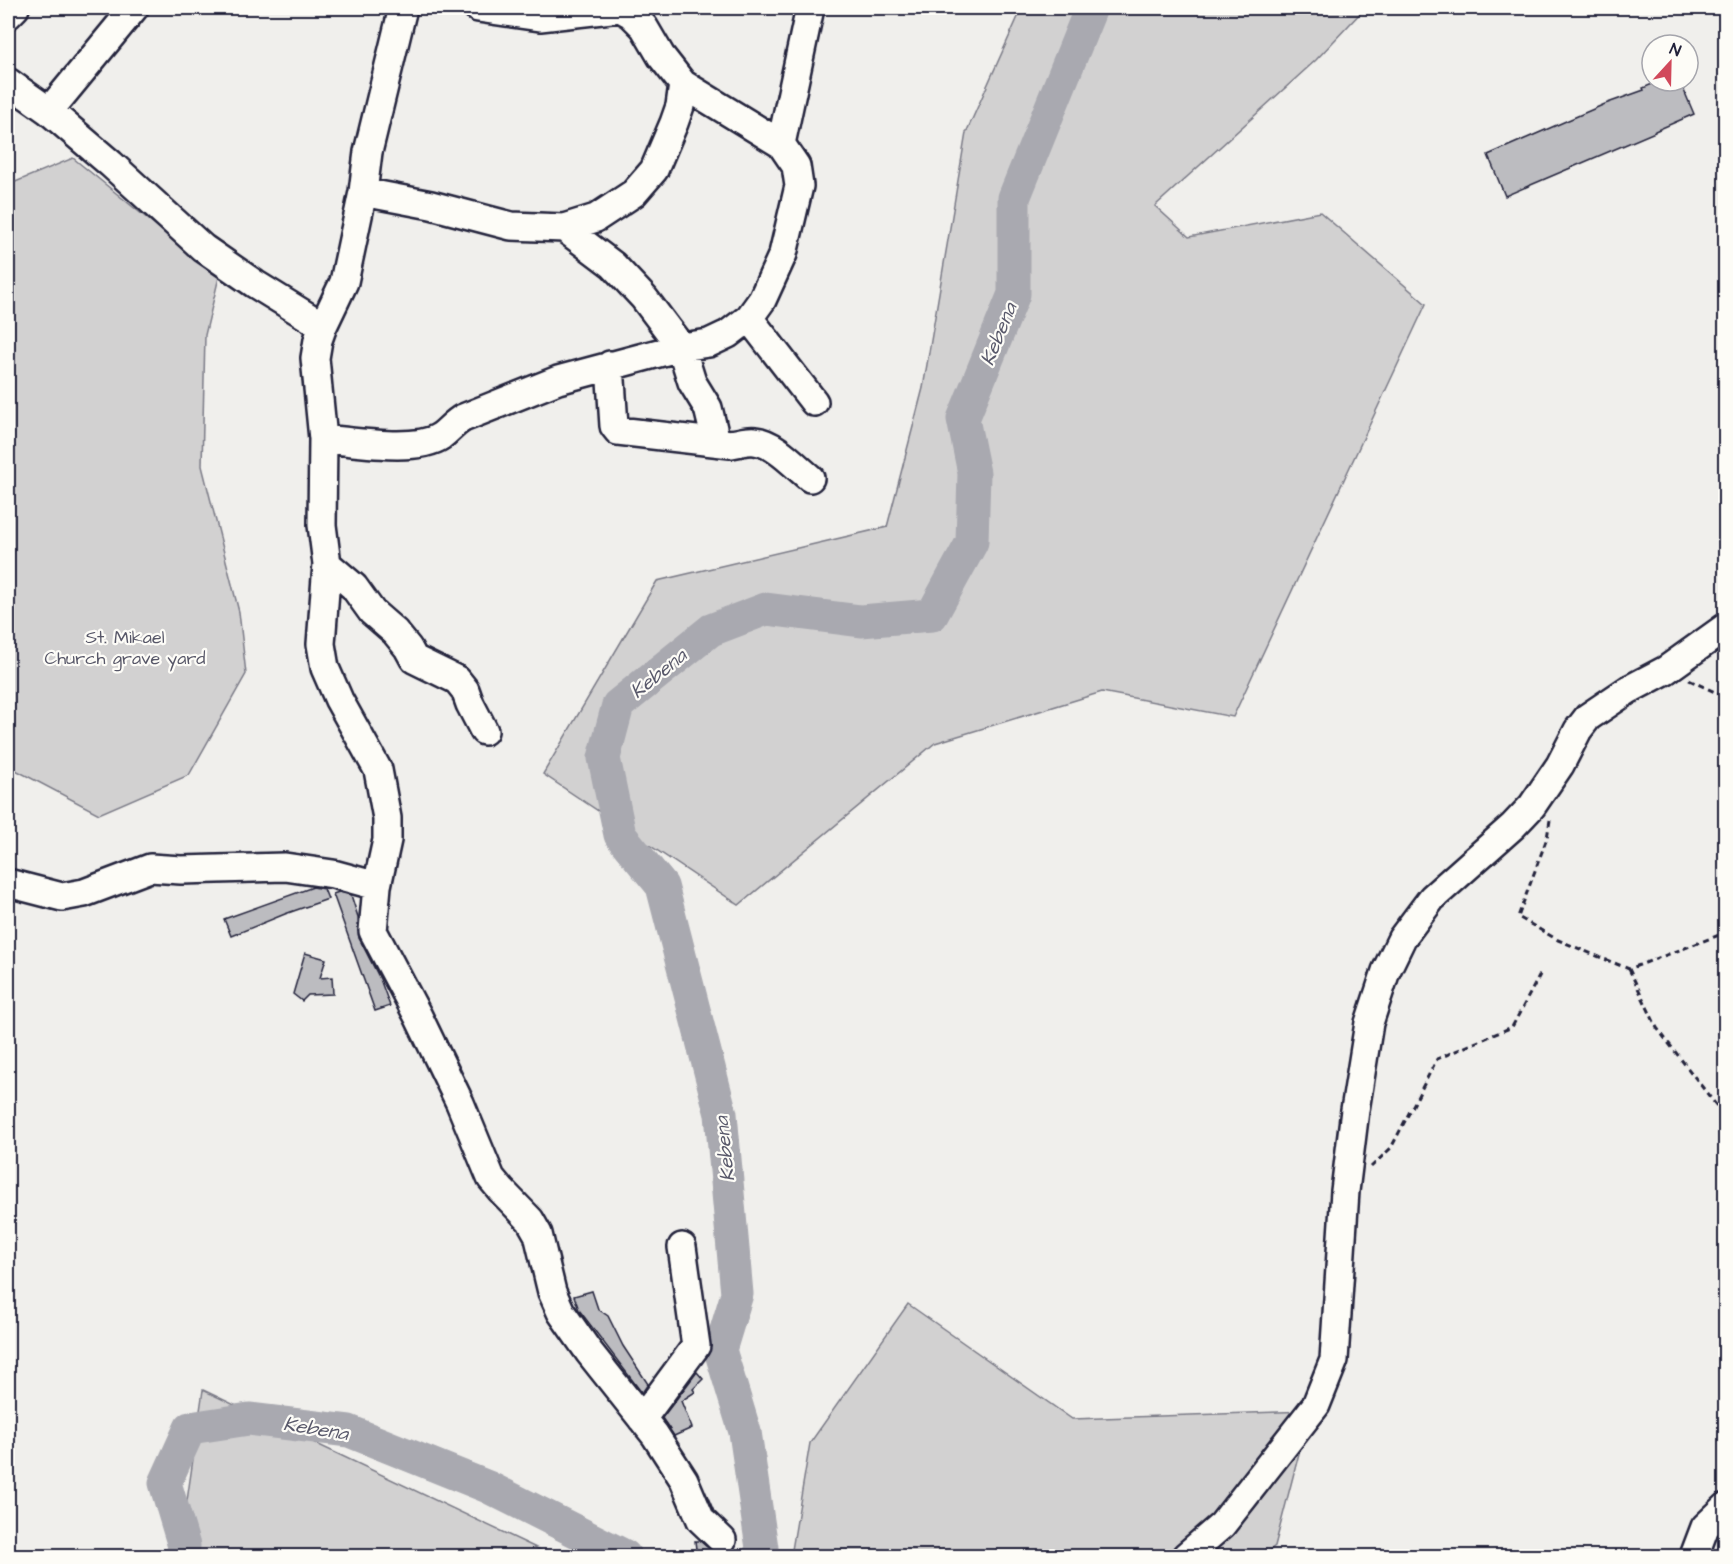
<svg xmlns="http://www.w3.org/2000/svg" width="1733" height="1564" font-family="'Architects Daughter',sans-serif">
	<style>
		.green { fill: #d2d1d1; stroke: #7a7a86; stroke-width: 1.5 }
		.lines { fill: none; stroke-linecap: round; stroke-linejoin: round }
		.river { stroke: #a9a9b0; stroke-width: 33 }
		.building { fill: #bcbcc0; stroke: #22223b; stroke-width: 1.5 }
		.minor-casing { stroke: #22223b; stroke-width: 32 }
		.path { stroke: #22223b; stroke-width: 3; stroke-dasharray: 6 4.5; stroke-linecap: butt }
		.minor { stroke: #fdfcf7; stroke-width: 27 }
		.labels { text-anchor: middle; stroke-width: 4.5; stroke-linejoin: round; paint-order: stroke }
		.park-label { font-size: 18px; fill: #575768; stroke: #fdfcf7 }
		.water-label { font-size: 20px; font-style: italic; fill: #58586a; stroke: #fdfcf7 }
	</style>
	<rect width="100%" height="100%" fill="#f0efec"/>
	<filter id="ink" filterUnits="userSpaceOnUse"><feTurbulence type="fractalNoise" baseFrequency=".0167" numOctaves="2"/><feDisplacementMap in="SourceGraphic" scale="12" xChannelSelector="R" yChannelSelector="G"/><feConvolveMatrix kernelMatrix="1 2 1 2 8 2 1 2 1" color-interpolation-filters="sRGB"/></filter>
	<g filter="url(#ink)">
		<path class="green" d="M1022 8H1365L1316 60 1155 206 1189 237 1320 212 1426 304 1233 717 1102 692 935 743 739 905 543 774 657 581 887 527 923 388 966 133Z
			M73 158 219 277 205 335 202 466 239 612 246 674 189 775 99 814 8 766V185Z
			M908 1304 1072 1419 1310 1411 1275 1546 1263 1556H791L810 1443Z
			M203 1390 553 1556H179Z"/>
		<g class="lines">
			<path class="river" d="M182 1556 184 1546 165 1483 190 1428 249 1419 349 1431 488 1487 625 1556
				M759 1556 762 1548 745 1432 720 1350 737 1294 721 1114 662 886 620 835 604 758 618 705 711 630 766 609 861 621 932 615 972 542 974 473 963 419 1014 294V198L1091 8"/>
		</g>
		<path class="building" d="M1659 81H1680L1694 114 1655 131V132L1505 196 1488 155 1605 104 1644 90 1643 88Z
			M313 887 324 889 328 899 285 914 231 936 224 919Z
			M339 892 351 895 358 917 359 938 380 979 390 1006 375 1011 333 894Z
			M305 953 326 959 320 978 332 977 333 994 308 995 302 1001 293 994Z
			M592 1291 598 1309 608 1316 623 1346 648 1384 642 1393 579 1310 574 1296Z
			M697 1372 703 1379 693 1389 695 1392 681 1401 692 1428 674 1436 662 1418Z
			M695 1541H700L714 1553V1557H697Z"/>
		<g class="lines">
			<g class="minor-casing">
				<path id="minor" d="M403 8 368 152 363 192 344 282 323 326 318 340 315 358 323 439 322 525 327 564 321 644 325 668 339 700 378 770 387 818V840L377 886 373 931 418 1016 460 1103 491 1178 501 1190 530 1220 538 1234 552 1292 561 1312 589 1352 655 1435 684 1480 701 1520 722 1540
					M8 15 15 8
					M8 82 49 111 111 164 203 248 255 284 323 326
					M49 111 134 8
					M781 144 810 8
					M363 192 431 205 511 226 564 228 596 218 634 193 654 170 674 123 680 106 683 84
					M564 228 613 265 644 298 681 347 692 382 708 408 716 441
					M749 318 814 402
					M610 365 614 426 618 431 731 444C739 443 747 440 755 441 775 443 795 466 810 478
					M323 439C353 441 416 453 441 436 449 430 454 423 463 418L558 380 681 347 709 343 728 334 749 318 762 300 783 254 799 186 796 166 781 144 683 84 661 56 644 27 631 14 620 8 540 17 478 8
					M327 564 354 587 372 612 395 632 408 648 414 659 457 680 465 690 470 704 484 731
					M8 883 62 897 84 893 150 868 181 870 285 867 333 874 377 886
					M642 1419 696 1346 682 1247
					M1186 1556 1222 1525 1316 1405 1334 1360 1345 1191 1355 1110 1369 1023 1386 971 1402 938 1432 898 1513 826 1532 806 1560 765 1578 730 1588 717 1628 690 1666 670 1726 627
					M1694 1556 1705 1527 1726 1507"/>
			</g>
			<path class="path" d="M1689 680 1726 697
				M1550 820 1547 838 1518 917 1558 940 1629 969 1722 934 1726 937
				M1629 969 1657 1028 1726 1118
				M1371 1167 1391 1148 1437 1059 1512 1027 1542 971"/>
			<use href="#minor" class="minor"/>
		</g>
	</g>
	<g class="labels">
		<g class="park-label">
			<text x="125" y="643">St. Mikael<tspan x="125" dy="21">Church grave yard</tspan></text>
		</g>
		<g class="water-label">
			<text transform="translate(998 334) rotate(-68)" y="7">Kebena</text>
			<text transform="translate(658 673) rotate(-39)" y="7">Kebena</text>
			<text transform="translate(724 1149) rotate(-96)" y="7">Kebena</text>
			<text transform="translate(316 1428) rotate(9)" y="7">Kebena</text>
		</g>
	</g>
	<rect width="1733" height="1564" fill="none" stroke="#fdfcf7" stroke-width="30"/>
	<rect x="15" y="15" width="1703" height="1534" fill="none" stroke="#22223b" stroke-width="2" filter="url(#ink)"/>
	<g transform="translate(1670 63) rotate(22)"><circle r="28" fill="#fdfcf7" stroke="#a5a5ac" stroke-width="1.5"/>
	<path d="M0-4.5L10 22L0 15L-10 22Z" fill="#d1495b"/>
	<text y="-9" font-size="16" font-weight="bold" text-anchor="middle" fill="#22223b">N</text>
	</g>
</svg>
